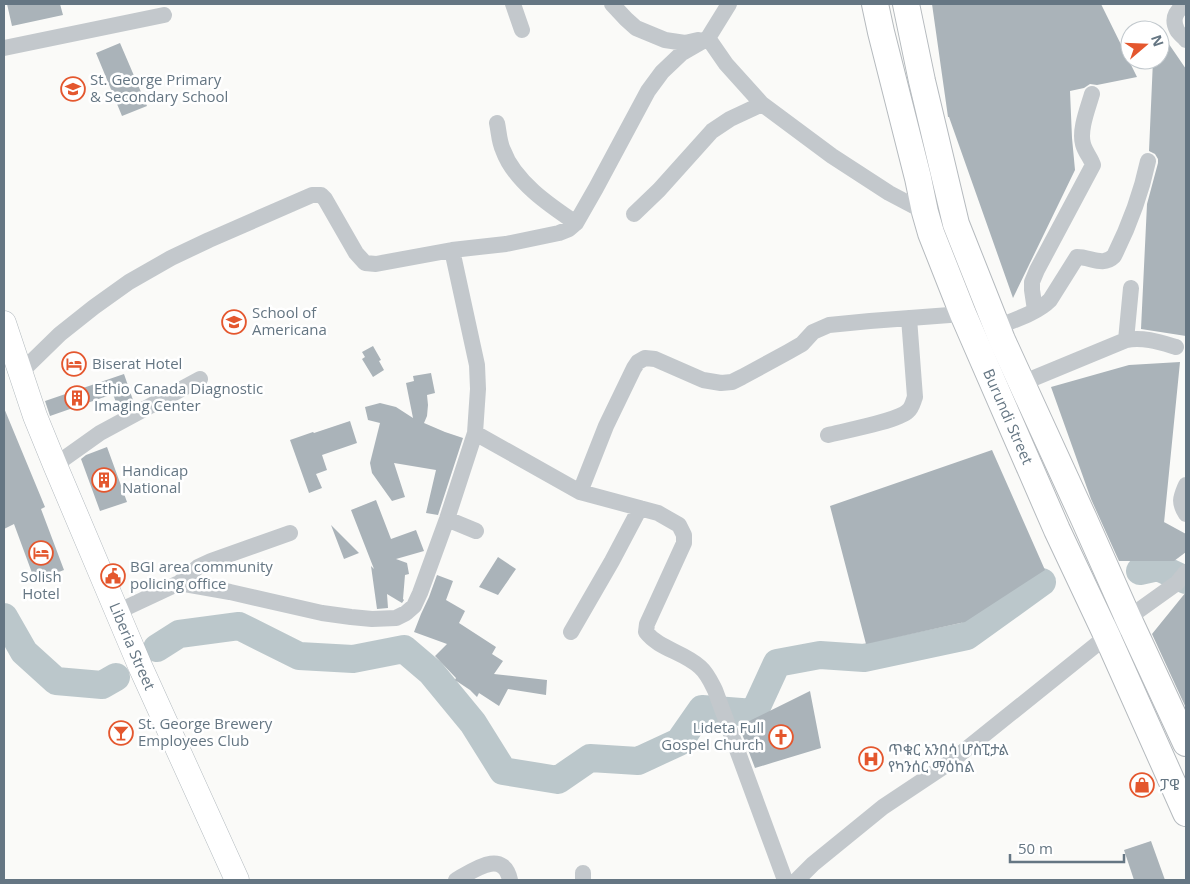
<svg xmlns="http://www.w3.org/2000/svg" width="1190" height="884" font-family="'Open Sans','Noto Sans Ethiopic',sans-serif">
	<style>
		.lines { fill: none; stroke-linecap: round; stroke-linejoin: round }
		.river { stroke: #bbc7cb; stroke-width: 28 }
		.building { fill: #aab3b9 }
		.secondary-casing { stroke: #b3babf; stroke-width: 25 }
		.primary-casing { stroke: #b5babe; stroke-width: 28 }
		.street { stroke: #c3c8cc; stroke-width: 16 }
		.secondary { stroke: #fff; stroke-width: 24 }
		.primary { stroke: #fff; stroke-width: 26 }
		.labels { text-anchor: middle; stroke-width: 5; stroke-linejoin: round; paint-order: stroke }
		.poi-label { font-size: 15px; fill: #657683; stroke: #fff; text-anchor: start }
		.street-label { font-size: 15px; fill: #657683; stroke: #fff }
	</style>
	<rect width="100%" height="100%" fill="#fafaf8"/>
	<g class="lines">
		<path class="river" d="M1140 571 1158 567 1186 580
			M4 617 24 652 56 681 102 685 116 677
			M157 648 179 634 239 626 299 656 353 659 404 649 431 672 473 723 503 771 558 780 590 758 638 761 679 742 702 709 754 713 777 663 820 655 864 658 967 636 1042 582"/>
	</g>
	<path class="building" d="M7 4H60L63 15 12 26Z
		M932 4H1101L1137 77 1097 85 1090 84 1084 88 1070 91 1072 138 1075 170 1013 298 949 117H948Z
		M1160 31 1186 69V336L1141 329 1147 204 1158 163V159L1155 154 1149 151 1153 60H1160Z
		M120 43 147 106 122 116 96 53Z
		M373 346 381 360 379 361 384 370 373 377 362 359 365 357 362 352Z
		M1180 362 1164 523V522L1186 534V552L1174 561H1119L1091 499 1051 387 1129 365Z
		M431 373 435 393 427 395 428 405 427 416 424 423 445 432 463 438 438 515 426 513 436 470 394 463 405 497 392 501 372 473 370 463 380 423 368 420 365 407 380 403 396 407 413 418 406 383 414 381 413 376Z
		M124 374 134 403 119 411 113 394 50 416 45 401Z
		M4 408 45 507 41 509 64 570 35 581 14 524 4 529Z
		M350 421 357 443 322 455 327 470 316 474 322 488 309 493 290 440 313 432 314 433Z
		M107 447 127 502 100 511 81 459 86 455Z
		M992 450 1045 570 965 622 866 644 830 506Z
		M376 500 391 539 416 530 424 551 396 559 407 563 409 574 405 575 403 599 404 600 402 603 387 594 388 608 377 609 371 566 374 569 351 510Z
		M331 525 359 553 344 559Z
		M498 557 516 569 498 595 479 587Z
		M437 575 453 581 446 600 465 611 459 623 496 647 492 654 503 661 494 674 547 680 546 695 508 689 499 706 479 693 477 697 470 690 455 680 456 678 435 656 447 644 414 632 421 614 429 597Z
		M1186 592V708L1152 634Z
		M810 691 821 748 755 768 739 726Z
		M1151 841 1165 880H1134L1124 850Z"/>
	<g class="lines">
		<g class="secondary-casing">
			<g id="secondary">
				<path id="s1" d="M4 323 35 416 55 465 140 666 237 880"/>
			</g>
		</g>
		<g class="primary-casing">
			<g id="primary">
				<path id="s2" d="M875 4 881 32 918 178 925 212 931 233 963 314 1057 530 1107 636 1186 813"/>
				<path d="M906 4 922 81 956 224 1002 340 1084 519 1128 618 1186 743"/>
			</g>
		</g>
		<path class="street" d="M513 4 522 30
			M612 4 626 19 636 28 665 40 685 43 698 40
			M1186 4C1177 10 1171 18 1177 30 1179 34 1184 37 1186 40
			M708 38 726 64 762 104 832 156 889 193 925 212
			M4 48 164 15
			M497 123C499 132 499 142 503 150 514 181 549 205 576 223
			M634 214 659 190 712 131 730 119 762 104
			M1035 310 1032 290V282L1037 270 1093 165C1091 158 1085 152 1083 144 1079 130 1088 108 1092 94
			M997 327C1014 320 1037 313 1050 300L1077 257C1091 257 1103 267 1114 256 1129 226 1141 194 1148 161
			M1126 340 1131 288
			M20 373 60 334 94 307 129 282 171 258 209 240 312 195H321L325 199 356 253 365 263 376 264 452 250 506 244 559 233 569 229 576 223 596 188 648 91 662 72 682 53 708 38 729 4
			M1022 383 1126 340C1144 337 1159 342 1176 347
			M475 433 580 492 658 513 679 525 684 535V543L647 624 646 632C659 649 684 652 700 667 707 673 711 682 715 690L785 880
			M828 435C844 431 898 421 908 411 912 408 913 402 915 397L909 318
			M55 465 100 433 200 379
			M1186 485C1181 497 1178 502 1186 514
			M580 492 606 426 634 368 638 362 645 358 655 359 703 380 721 383 732 382 742 377 788 352 802 344 813 332 829 325 870 321 963 314
			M447 519 476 531
			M179 583 230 592 322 613 351 617 372 619 396 618 406 613 414 606 420 593 447 519 475 433 478 389 477 365 452 250
			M117 612 179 583 198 567 211 561 290 533
			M571 632 612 561 640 508
			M456 880C473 871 503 848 510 880
			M583 880V873
			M797 880 813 864 883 807 949 763 1107 636 1128 618 1177 583 1186 572"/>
		<use href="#secondary" class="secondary"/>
		<use href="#primary" class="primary"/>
	</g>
	<defs>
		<g id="school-ring" transform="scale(1.25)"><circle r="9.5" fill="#fff" stroke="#e4572e" stroke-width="1.5"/><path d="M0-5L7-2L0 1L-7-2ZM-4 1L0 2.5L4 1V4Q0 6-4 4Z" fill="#e4572e"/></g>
		<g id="hotel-ring" transform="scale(1.25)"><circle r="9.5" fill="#fff" stroke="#e4572e" stroke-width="1.5"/><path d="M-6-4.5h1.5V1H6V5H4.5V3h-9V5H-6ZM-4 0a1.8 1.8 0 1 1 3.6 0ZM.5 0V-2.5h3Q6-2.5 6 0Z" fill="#e4572e"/></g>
		<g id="building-ring" transform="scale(1.25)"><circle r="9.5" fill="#fff" stroke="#e4572e" stroke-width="1.5"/><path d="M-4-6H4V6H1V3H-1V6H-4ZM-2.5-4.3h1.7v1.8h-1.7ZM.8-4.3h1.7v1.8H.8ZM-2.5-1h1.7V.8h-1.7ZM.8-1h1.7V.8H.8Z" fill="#e4572e"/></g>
		<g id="civic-ring" transform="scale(1.25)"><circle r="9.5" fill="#fff" stroke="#e4572e" stroke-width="1.5"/><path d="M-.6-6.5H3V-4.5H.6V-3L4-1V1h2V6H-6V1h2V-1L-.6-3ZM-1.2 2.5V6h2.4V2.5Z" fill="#e4572e"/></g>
		<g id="bar-ring" transform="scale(1.25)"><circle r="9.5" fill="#fff" stroke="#e4572e" stroke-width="1.5"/><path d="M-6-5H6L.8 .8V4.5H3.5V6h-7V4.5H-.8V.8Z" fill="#e4572e"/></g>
		<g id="church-ring" transform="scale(1.25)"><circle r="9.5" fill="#fff" stroke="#e4572e" stroke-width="1.5"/><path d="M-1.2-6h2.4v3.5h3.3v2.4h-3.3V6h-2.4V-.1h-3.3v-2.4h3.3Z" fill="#e4572e"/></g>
		<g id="hospital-ring" transform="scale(1.25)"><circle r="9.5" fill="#fff" stroke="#e4572e" stroke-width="1.5"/><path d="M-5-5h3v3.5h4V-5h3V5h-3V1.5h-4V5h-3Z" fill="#e4572e"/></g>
		<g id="shop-ring" transform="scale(1.25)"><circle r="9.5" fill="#fff" stroke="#e4572e" stroke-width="1.5"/><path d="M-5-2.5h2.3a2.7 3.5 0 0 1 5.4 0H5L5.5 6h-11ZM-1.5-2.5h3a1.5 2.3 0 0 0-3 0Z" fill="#e4572e"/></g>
	</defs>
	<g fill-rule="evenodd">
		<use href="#school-ring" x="73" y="89"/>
		<use href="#school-ring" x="234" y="322"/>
		<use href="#hotel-ring" x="74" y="364"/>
		<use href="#building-ring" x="77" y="398"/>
		<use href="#building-ring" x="104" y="480"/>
		<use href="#hotel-ring" x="41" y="553"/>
		<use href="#civic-ring" x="113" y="576"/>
		<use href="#bar-ring" x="121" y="733"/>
		<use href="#church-ring" x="781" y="737"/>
		<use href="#hospital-ring" x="871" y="759"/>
		<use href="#shop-ring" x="1142" y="785"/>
	</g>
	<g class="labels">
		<g class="poi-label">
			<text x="90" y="85">St. George Primary<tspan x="90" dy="17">&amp; Secondary School</tspan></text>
			<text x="252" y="318">School of<tspan x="252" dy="17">Americana</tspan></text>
			<text x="92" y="369">Biserat Hotel</text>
			<text x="94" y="394">Ethio Canada Diagnostic<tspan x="94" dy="17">Imaging Center</tspan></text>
			<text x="122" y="476">Handicap<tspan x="122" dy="17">National</tspan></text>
			<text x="130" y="572">BGI area community<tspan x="130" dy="17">policing office</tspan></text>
			<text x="41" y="582" text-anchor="middle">Solish<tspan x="41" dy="17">Hotel</tspan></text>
			<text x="138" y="729">St. George Brewery<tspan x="138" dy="17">Employees Club</tspan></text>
			<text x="764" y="733" text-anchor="end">Lideta Full<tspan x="764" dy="17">Gospel Church</tspan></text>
			<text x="888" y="755">ጥቁር አንበሳ ሆስፒታል<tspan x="888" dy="17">የካንሰር ማዕከል</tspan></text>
			<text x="1160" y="790">ፓዌ</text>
		</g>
		<g class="street-label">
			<text dy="5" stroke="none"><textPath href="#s2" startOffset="435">Burundi Street</textPath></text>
			<text dy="5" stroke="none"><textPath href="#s1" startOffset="348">Liberia Street</textPath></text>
		</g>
	</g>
	<rect width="1190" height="884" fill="none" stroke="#657683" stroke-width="10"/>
	<g transform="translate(1145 45) rotate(71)"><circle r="24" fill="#ffffff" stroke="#c1c8cd"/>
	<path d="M0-4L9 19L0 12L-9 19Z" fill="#e4572e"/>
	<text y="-8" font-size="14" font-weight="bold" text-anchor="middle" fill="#657683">N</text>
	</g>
	<path d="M1010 854v8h114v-8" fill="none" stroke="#657683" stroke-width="2.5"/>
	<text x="1018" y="854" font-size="15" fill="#657683" stroke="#ffffff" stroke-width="4" paint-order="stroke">50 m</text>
</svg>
